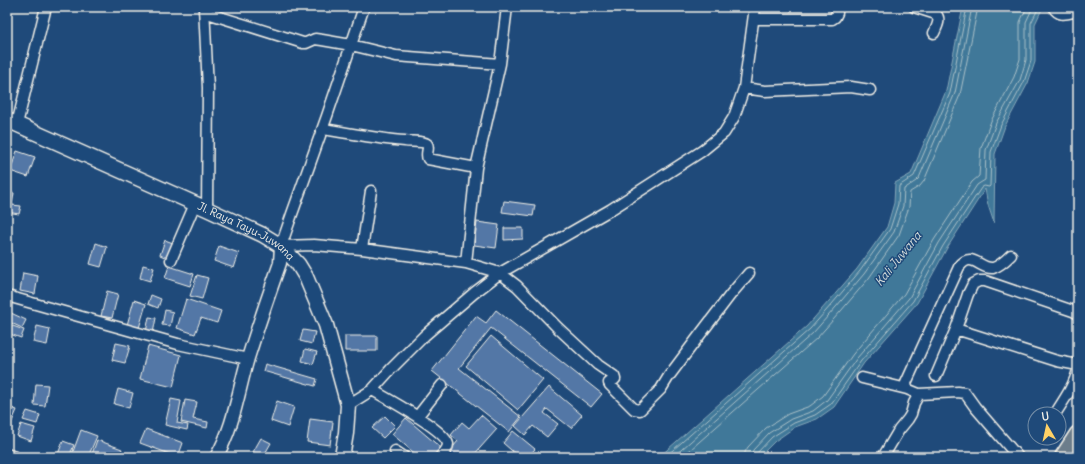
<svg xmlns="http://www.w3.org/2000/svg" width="1085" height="464" font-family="Delius,sans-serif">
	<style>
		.water { fill: #3f7899; stroke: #87a8b9 }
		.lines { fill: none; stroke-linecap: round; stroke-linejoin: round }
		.shore { stroke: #acc1c8; stroke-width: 1 }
		.building { fill: #5277a6; stroke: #f4f1e8 }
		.minor-casing { stroke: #f4f1e8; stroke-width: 13 }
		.tertiary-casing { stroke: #f4f1e8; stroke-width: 15 }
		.secondary-casing { stroke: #f4f1e8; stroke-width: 17 }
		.trunk-casing { stroke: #f4f1e8; stroke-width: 19 }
		.minor { stroke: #1f4a7a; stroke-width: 10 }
		.tertiary { stroke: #1f4a7a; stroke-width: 12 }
		.secondary { stroke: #1f4a7a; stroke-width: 14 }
		.trunk { stroke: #6c7d8b; stroke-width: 16 }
		.labels { text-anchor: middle; stroke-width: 3; stroke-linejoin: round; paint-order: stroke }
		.street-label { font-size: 11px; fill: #f4f1e8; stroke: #1f4a7a }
		.water-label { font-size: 12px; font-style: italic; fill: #d9dfdc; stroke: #1f4a7a }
	</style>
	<rect width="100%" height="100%" fill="#1f4a7a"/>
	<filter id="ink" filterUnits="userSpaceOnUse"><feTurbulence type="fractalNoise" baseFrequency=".025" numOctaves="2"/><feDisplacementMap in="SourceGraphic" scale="8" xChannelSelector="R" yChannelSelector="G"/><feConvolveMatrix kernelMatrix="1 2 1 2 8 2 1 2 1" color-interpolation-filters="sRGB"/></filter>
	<g filter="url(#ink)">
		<path class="water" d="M963 7H1043L1035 24V62L1028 83 1005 126 995 154 994 223 988 205 985 189 947 248 917 303 864 363 834 407 817 419 795 427 775 441 759 457H659L807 326 829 301 857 269 887 227 894 203 895 183 911 174 946 91Z"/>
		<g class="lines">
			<path class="shore" d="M665 457 810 329 832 304 860 271 890 229 898 204 899 186 914 176 950 93 967 7
				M673 457 813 333 836 307 864 274 894 232 903 206 904 189 916 181 919 178 955 93 972 7
				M682 457 817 338 841 311 869 278 899 235 909 207 910 192 920 186 924 181 960 95 978 7
				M745 457V452L748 447 766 428 788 414 810 406 823 396 853 354 904 294 934 240 972 182 979 176 981 148 991 121 1014 77 1020 59V22L1027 7
				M751 457 753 450 769 433 791 419 813 411 827 400 857 358 909 298 939 243 977 185 980 183 985 180 986 150 996 123 1020 80 1026 60V22L1033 7
				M756 457 757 453 772 437 794 423 815 415 831 404 861 361 913 301 943 246 981 188 984 186 989 187 990 186 991 152 1001 125 1024 82 1031 61V23L1039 7"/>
		</g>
		<path class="building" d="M17 151 35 157 28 177 10 171Z
			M7 192 14 193 12 205 21 206 19 214 7 212Z
			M504 201 535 205 533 216 502 212Z
			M477 222 499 225 496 248 474 245Z
			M504 228H523V239L504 240Z
			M165 240 173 243 167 258 160 255Z
			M96 243 107 247 101 267 90 264Z
			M219 246 239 253 234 268 214 261Z
			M143 265 154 268 150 281 140 278Z
			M169 266 194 274 190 286 165 278Z
			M23 273 38 276 35 294 20 291Z
			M197 275 208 278 202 299 190 296Z
			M107 291 118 294 112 318 101 316Z
			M151 295 161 299 158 308 148 304Z
			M186 299 221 311 217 323 201 318 195 334 177 328Z
			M134 300 146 304 139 328 127 325Z
			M165 310 173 312 170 326 162 325Z
			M496 310 602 394 591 407 491 328 459 368 521 417 509 432 432 371 476 316 486 323Z
			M11 313 26 320 22 328 7 321Z
			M149 317 156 318 153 333 146 332Z
			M7 324 24 330 21 338 7 333Z
			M37 326 50 329 47 345 33 342Z
			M303 330 315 332 312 344 300 341Z
			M345 336H377V351H345Z
			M491 336 543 380 518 410 466 366Z
			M116 343 130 346 125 363 112 360Z
			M148 346 181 355 173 387 140 379Z
			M305 349 317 352 313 364 302 361Z
			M265 364 317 379 315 386 263 371Z
			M36 384 48 385 45 406 34 405Z
			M549 387 582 415 571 428 547 409 544 413 558 424 547 437 533 426 525 435 515 426Z
			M118 389 133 393 129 408 114 404Z
			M171 399 181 401 177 423 188 425 187 430 165 425Z
			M185 400 197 402 193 419 208 422 207 428 181 422Z
			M277 401 294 407 288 427 271 421Z
			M7 406 17 410 10 426 7 425Z
			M27 411 40 415 37 424 23 420Z
			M481 415 497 429 472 457H453L448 453 458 441 451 435 462 422 469 428Z
			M385 416 395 426 383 438 372 428Z
			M406 418 441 448 433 457H419L392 434Z
			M310 419 333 422 330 445 307 442Z
			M21 424 35 428 31 441 17 436Z
			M146 429 183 443 178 457 140 443Z
			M81 430 97 436 88 457H71Z
			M513 431 535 449 528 457H519L503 443Z
			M261 438 271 443 263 457 253 452Z
			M97 440 122 449 119 457H91Z
			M63 441 74 445 69 457H64L58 454Z
			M487 453 505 454V457H487Z"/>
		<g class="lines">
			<g class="minor-casing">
				<path id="minor" d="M204 7 208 88 207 209
					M364 7 327 116 292 214 281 246 314 245 362 249 466 263 500 273 517 286 558 328 598 365 614 376 615 379 609 383 610 385 634 409 640 410 661 389 669 376 702 332 731 294 749 273
					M914 7 936 14C941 20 937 26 934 33
					M1053 7C1060 18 1068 13 1078 11
					M204 12 303 43H306L315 39 322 40 351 45 396 56 500 64
					M754 19H832L835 17 837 13V7
					M744 88 765 91 851 87 870 90
					M17 124 46 7
					M323 129C350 133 378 139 405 141 410 142 424 141 427 144 430 148 425 154 428 159L476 168
					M362 249 371 191
					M171 260 195 204
					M466 263 476 168 500 64 507 7
					M7 296 178 344 248 359
					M956 329 1057 361 1078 365
					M936 376 956 329 968 294 973 284 979 281H985L1073 311 1078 314
					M862 378 907 389
					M372 390C386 398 445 430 448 444 448 449 444 453 440 457
					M919 394 958 392 965 393 975 407 1018 457
					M348 405 372 390 391 369 425 335 474 293 500 273 610 210 702 151 724 133 734 117 744 88 755 7
					M1055 414C1064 400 1074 386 1078 370
					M417 417 442 385
					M395 451 404 457
					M7 454 15 457
					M883 457 899 430 908 419 911 414 914 403 919 394 907 389 906 383 959 267C972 250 980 270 993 268 1000 266 1006 260 1011 255"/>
			</g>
			<g class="tertiary-casing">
				<path id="tertiary" d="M216 457C234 427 238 392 248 358 258 326 269 294 280 263L281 246"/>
			</g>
			<g class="secondary-casing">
				<g id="secondary">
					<path id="s1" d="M7 120 207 209 263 235 281 246 298 264 306 277 326 325 348 405 346 433 342 457"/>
				</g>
			</g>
			<g class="trunk-casing">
				<path id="trunk" d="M1063 457 1078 434"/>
			</g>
			<use href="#minor" class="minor"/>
			<use href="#tertiary" class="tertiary"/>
			<use href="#secondary" class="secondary"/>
			<use href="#trunk" class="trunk"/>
		</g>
	</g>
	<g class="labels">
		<g class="street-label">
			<text dy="4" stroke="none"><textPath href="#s1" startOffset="264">Jl. Raya Tayu-Juwana</textPath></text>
		</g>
		<g class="water-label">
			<text transform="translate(898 259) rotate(-51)" y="4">Kali Juwana</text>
		</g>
	</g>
	<rect width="1085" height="464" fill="none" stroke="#1f4a7a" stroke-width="24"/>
	<rect x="12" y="12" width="1061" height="440" fill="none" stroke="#f4f1e8" stroke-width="1.5" filter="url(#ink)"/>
	<g transform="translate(1047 426) rotate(351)"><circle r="19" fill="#1f4a7a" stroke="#748da6"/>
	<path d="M0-3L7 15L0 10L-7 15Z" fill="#ffd166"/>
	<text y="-6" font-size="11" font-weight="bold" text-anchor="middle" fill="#f4f1e8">U</text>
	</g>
</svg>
